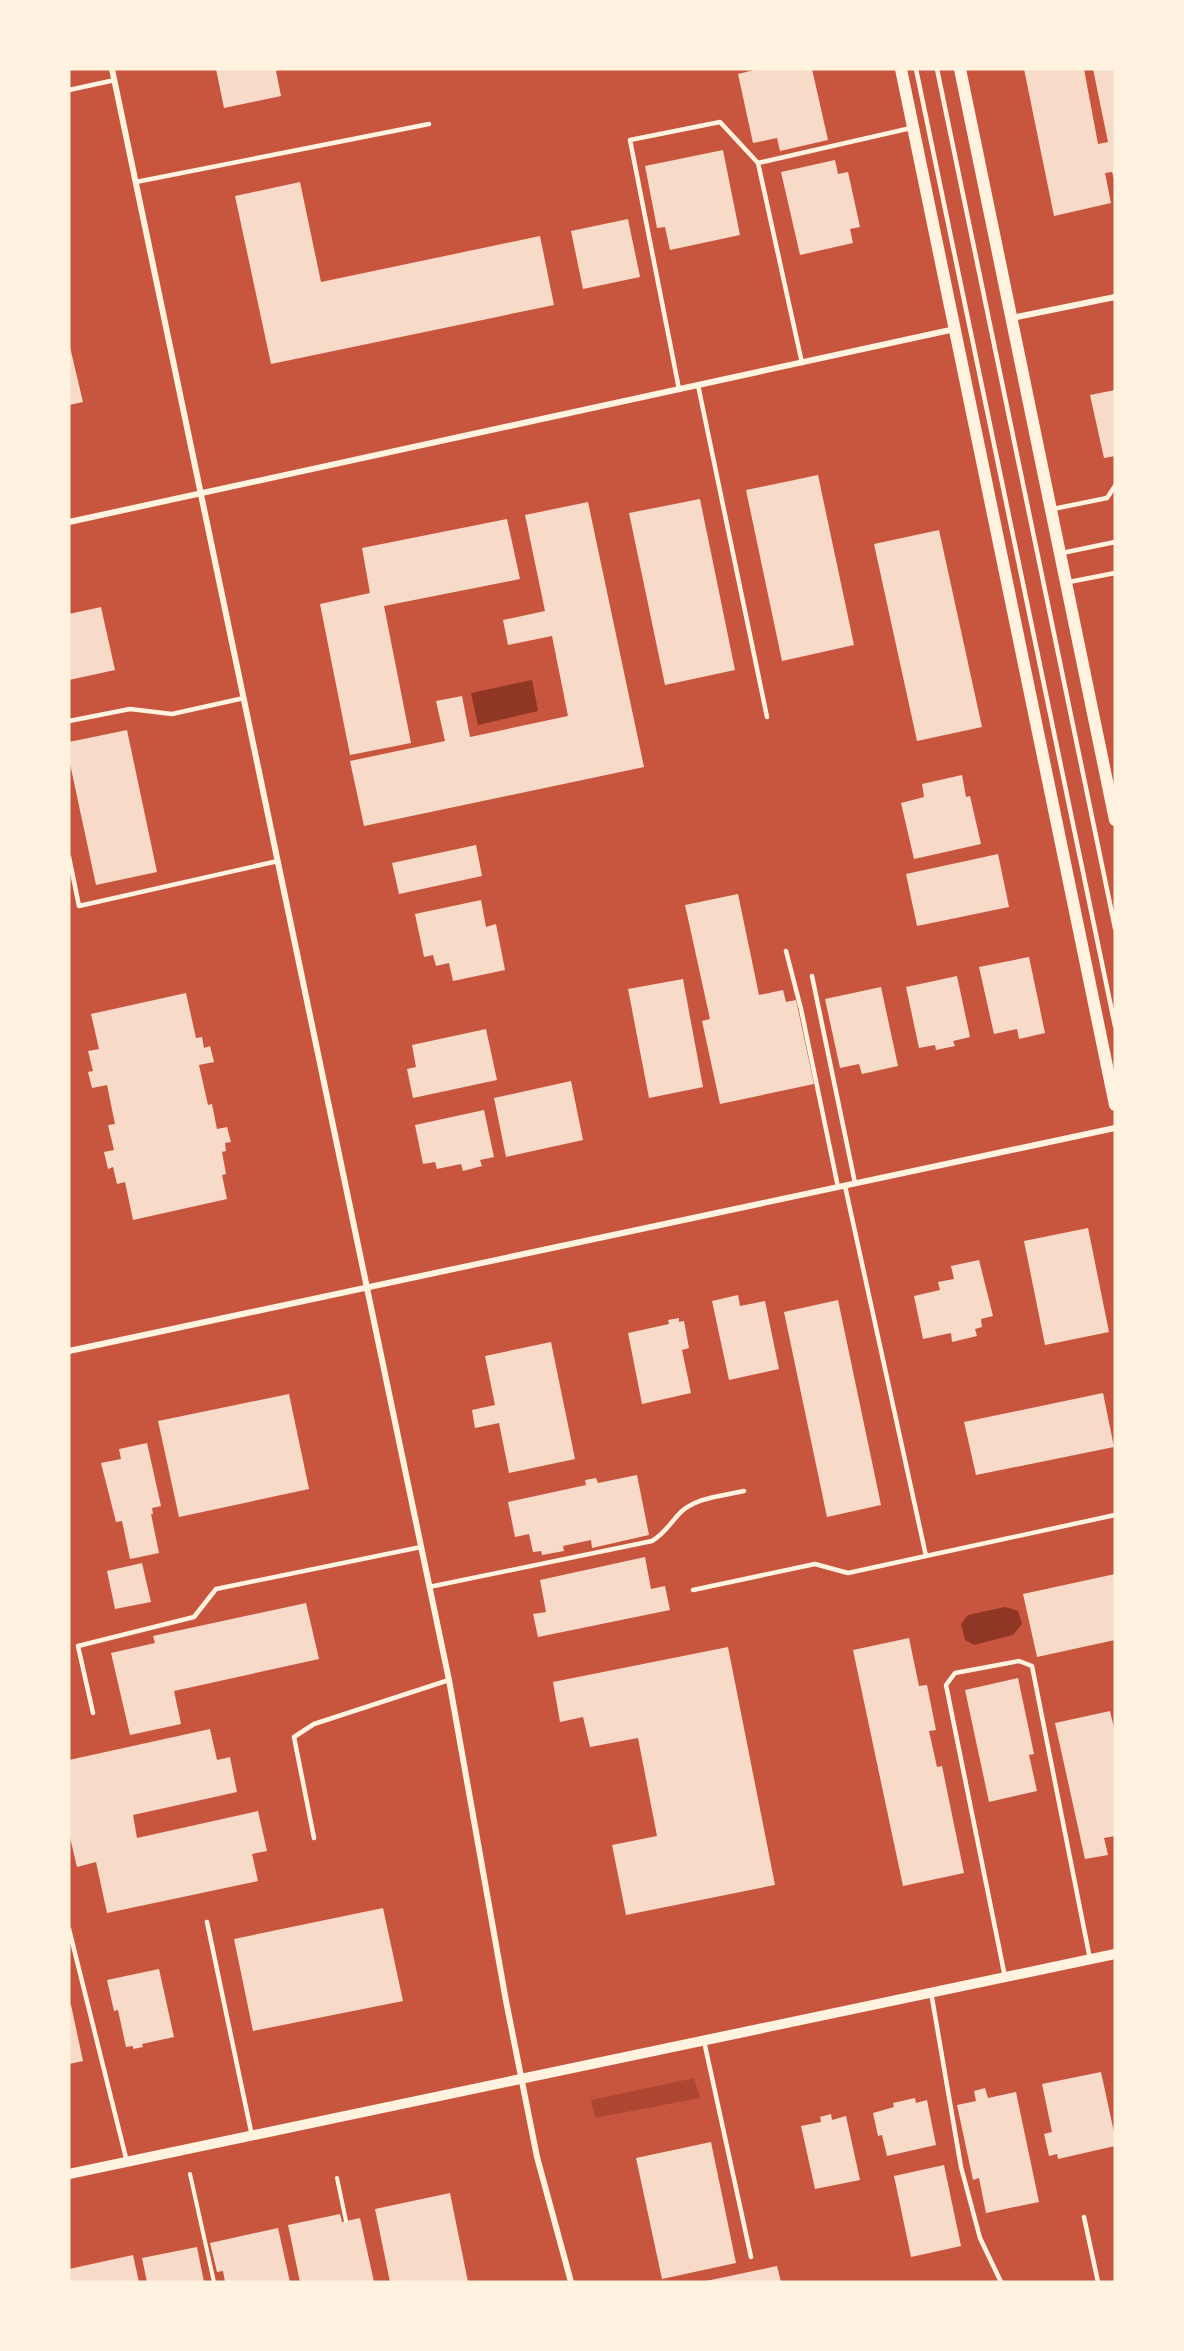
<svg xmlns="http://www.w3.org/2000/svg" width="1184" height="2351" font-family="'Titillium Web',sans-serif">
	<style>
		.green { fill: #ae4732 }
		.water { fill: #8f3625 }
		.building { fill: #f7dbc8 }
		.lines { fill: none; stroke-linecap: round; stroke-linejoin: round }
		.path { stroke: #fff3e0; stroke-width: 4 }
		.service { stroke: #fff3e0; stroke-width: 4.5 }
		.minor { stroke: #fff3e0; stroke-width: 6 }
		.tertiary { stroke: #fff3e0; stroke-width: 10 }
		.secondary { stroke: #fff3e0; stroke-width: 12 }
	</style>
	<rect width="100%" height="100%" fill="#c8553d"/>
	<path class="green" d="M694 2078 700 2098 595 2118 591 2100Z"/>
	<path class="water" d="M532 680 538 711 478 725 471 693Z
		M1005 1607 1018 1611 1022 1624 1013 1635 974 1645 965 1640 961 1624 968 1615Z"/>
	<path class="building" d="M216 69H282L276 71 281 96 224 108Z
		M758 69H812L828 140 780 151 777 138 753 143 738 74Z
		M1024 69H1084L1098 144 1108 142 1093 69H1115V183L1112 172 1105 173 1111 203 1054 216Z
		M723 150 740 235 670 250 665 227 657 228 645 166Z
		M835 160 838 174 848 172 860 227 850 229 853 243 800 255 781 172Z
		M300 182 321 282 540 236 554 305 271 364 235 196Z
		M628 219 640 277 583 289 571 231Z
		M69 343 83 402 69 405Z
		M1115 390V456L1104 458 1090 395Z
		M818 475 854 645 782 661 746 490Z
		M700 499 735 670 665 685 629 513Z
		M588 502 644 767 364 826 350 761 445 741 436 701 462 696 470 737 568 716 552 636 508 645 503 620 545 611 525 515Z
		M507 519 520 579 384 606 411 743 350 755 320 604 370 593 362 548Z
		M939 530 982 727 917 741 874 544Z
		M101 607 115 670 69 680V614Z
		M127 730 157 872 96 885 69 759V742Z
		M962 775 966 797 970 796 981 844 914 859 901 803 924 797 922 784Z
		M476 845 482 876 399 894 392 863Z
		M998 854 1009 907 917 926 906 874Z
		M738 894 759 995 783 990 786 1002 796 1000 814 1084 720 1104 702 1021 710 1019 685 905Z
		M481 900 486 927 496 924 505 970 453 981 449 963 436 966 433 955 424 957 415 914Z
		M1029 957 1045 1033 1019 1039 1017 1029 994 1034 979 967Z
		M957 976 970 1037 953 1041 955 1046 936 1050 935 1045 919 1048 906 987Z
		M683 979 703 1087 649 1098 628 989Z
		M881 987 898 1066 862 1074 859 1064 840 1068 825 999Z
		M186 993 196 1038 202 1037 204 1048 210 1046 214 1062 199 1065 208 1105 212 1104 217 1129 227 1127 231 1142 225 1143 226 1151 222 1152 226 1174 222 1175 227 1199 133 1220 125 1182 117 1184 113 1167 108 1169 104 1152 114 1150 108 1125 115 1124 107 1085 92 1088 88 1072 93 1071 88 1051 99 1049 91 1014Z
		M486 1029 497 1080 413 1098 407 1069 416 1067 412 1045Z
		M571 1081 583 1140 506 1157 494 1098Z
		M484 1110 494 1157 480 1160 482 1166 463 1171 461 1164 437 1169 435 1162 423 1164 415 1125Z
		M1088 1228 1109 1332 1045 1345 1024 1241Z
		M979 1260 993 1316 981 1319 982 1327 975 1329 977 1336 952 1342 951 1333 923 1339 914 1296 940 1290 938 1282 954 1279 951 1266Z
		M738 1295 740 1306 765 1301 779 1369 729 1380 712 1301Z
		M838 1300 881 1505 827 1517 784 1312Z
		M679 1318V1322L684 1321 689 1348 682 1350 691 1393 642 1404 628 1333 669 1324 668 1320Z
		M551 1342 575 1459 509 1473 499 1423 475 1428 472 1410 495 1405 485 1356Z
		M1103 1393 1114 1447 976 1475 964 1422Z
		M289 1394 309 1489 179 1517 158 1421Z
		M147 1443 161 1506 152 1508 153 1514H151L159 1553 130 1559 122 1521 116 1522 101 1463 121 1459 119 1449Z
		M637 1475 649 1535 592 1548 591 1540 563 1546 564 1551 542 1555 541 1551 533 1552 529 1534 515 1537 508 1502 586 1485 585 1480 596 1478 598 1483Z
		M645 1557 651 1589 665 1586 670 1610 538 1637 533 1614 546 1612 540 1580Z
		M142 1563 151 1602 115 1609 107 1571Z
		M1115 1574V1640L1037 1657 1023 1594Z
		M306 1603 319 1659 174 1691 181 1724 130 1735 111 1653 155 1643 153 1636Z
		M909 1638 919 1686 927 1685 936 1730 929 1731 937 1767 942 1766 964 1873 903 1886 853 1650Z
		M728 1647 775 1885 626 1915 612 1845 657 1836 638 1738 590 1747 583 1717 560 1722 553 1682Z
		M1018 1678 1034 1754 1029 1755 1037 1791 989 1802 965 1690Z
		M1110 1711 1115 1732V1836L1104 1838 1108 1855 1085 1859 1055 1723Z
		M210 1729 217 1760 230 1757 237 1792 133 1815 137 1838 258 1811 267 1851 252 1854 258 1881 107 1913 96 1862 77 1867 69 1833V1760Z
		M383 1908 403 2001 253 2031 234 1939Z
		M159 1969 174 2037 142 2044 143 2047 133 2049V2046L126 2047 118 2010 114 2011 107 1980Z
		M69 2005H71L83 2061 69 2064Z
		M1101 2072 1115 2137V2146L1058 2159 1057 2154 1049 2156 1044 2134 1052 2132 1042 2084Z
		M985 2088 988 2098 1016 2092 1039 2202 986 2213 979 2178 973 2180 957 2105 976 2101 974 2091Z
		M915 2098 916 2103 927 2100 936 2145 887 2156 882 2135 878 2136 873 2113 894 2107 893 2103Z
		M831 2114 832 2120 846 2116 860 2180 815 2189 801 2126 821 2122 820 2117Z
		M711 2142 736 2263 662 2279 636 2158Z
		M944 2165 961 2246 911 2257 894 2176Z
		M450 2193 468 2282H390L375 2209Z
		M340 2214 342 2222 360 2218 374 2282H300L288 2225Z
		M278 2228 290 2282H225L223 2271 217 2272 210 2243Z
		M197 2247 204 2282H147L142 2258Z
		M133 2255 139 2282H69V2269Z
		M777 2266 781 2282H706V2281Z"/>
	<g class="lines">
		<path class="path" d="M190 2174 214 2282
			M337 2178 346 2221"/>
		<path class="service" d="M916 69 1115 1026
			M937 69 1115 928
			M69 90 115 80
			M758 163 802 363
			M136 182 429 124
			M698 385 767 717
			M679 389 630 140 720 122 758 163 911 128
			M1053 509 1107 498 1115 486
			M1062 553 1115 542
			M1069 582 1115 573
			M69 721 130 709 172 714 244 698
			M69 857 79 906 278 861
			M786 951 801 1009 838 1187
			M812 976 855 1183
			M845 1186 926 1556 1115 1515
			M429 1587 652 1541C664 1534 669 1525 678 1515 694 1497 723 1496 744 1491
			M693 1590 815 1564 848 1573 926 1556
			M93 1713 78 1646 194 1617 216 1589 421 1547
			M314 1838 294 1737 314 1724 449 1680
			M207 1922 252 2136
			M69 1929 127 2162
			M1005 1977 946 1685 955 1673 1019 1661 1032 1666 1090 1959
			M931 1992 961 2167 980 2238 1001 2282
			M704 2041 751 2257
			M1084 2217 1098 2282"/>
		<path class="minor" d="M112 69 449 1680 506 2001 537 2157 571 2282
			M1012 318 1115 297
			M69 522 955 329
			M69 1351 1115 1128"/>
		<path class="tertiary" d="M69 2174 1115 1954"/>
		<path class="secondary" d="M901 69 1115 1105
			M960 69 1115 820"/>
	</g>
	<rect width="1184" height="2351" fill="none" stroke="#fff3e0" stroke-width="141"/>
</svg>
